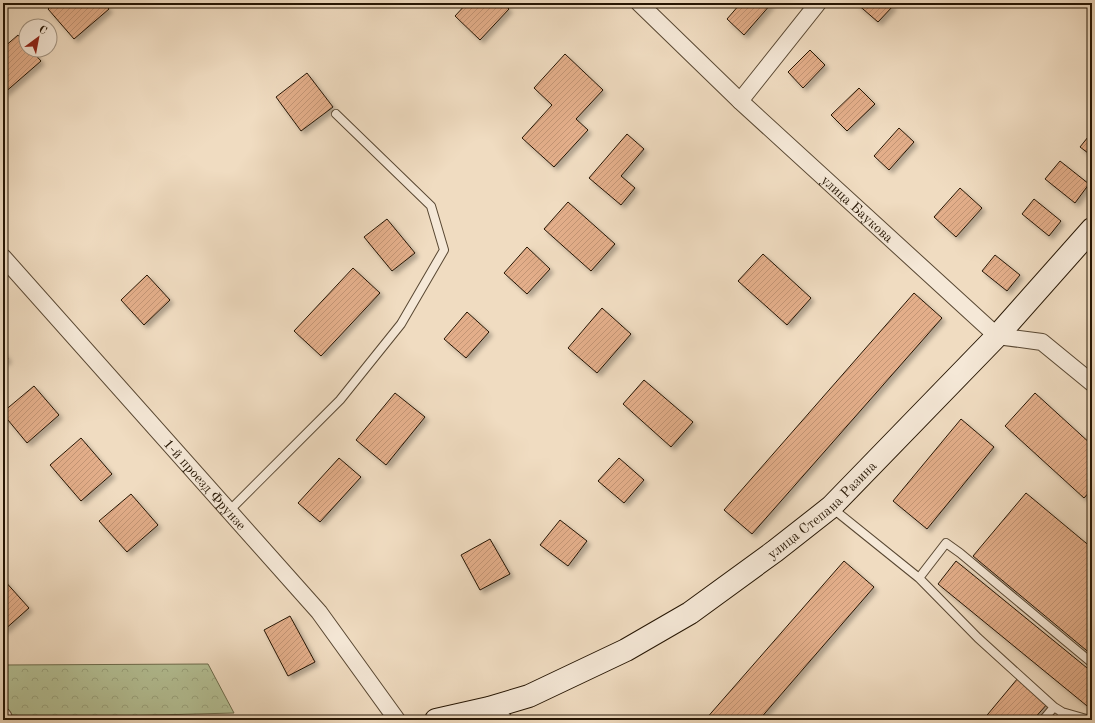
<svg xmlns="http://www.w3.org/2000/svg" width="1095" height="723" font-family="'Old Standard TT',serif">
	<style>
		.forest { fill: url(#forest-crowns); stroke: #6d6c4d }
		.building { fill: url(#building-hatch); stroke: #251503; filter: url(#shadow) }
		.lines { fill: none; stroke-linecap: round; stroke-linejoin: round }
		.lane-casing { stroke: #584732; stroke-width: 10 }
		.street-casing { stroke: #584732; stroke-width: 18 }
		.secondary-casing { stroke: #251503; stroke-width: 24 }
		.lane { stroke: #f5e8d7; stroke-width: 8 }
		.street { stroke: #f5e8d7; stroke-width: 16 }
		.secondary { stroke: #f5e8d7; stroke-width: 22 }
		.labels { text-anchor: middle; stroke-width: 3; stroke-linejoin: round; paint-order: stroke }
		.street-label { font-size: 14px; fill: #251503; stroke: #f5e8d7 }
	</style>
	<defs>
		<pattern id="forest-crowns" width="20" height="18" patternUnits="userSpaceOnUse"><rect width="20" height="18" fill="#b5c297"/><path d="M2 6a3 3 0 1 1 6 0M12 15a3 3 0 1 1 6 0" fill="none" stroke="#9ca680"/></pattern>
		<pattern id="building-hatch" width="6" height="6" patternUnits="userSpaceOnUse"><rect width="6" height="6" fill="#e3ae8a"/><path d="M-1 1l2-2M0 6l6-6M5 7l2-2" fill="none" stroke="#c39575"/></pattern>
		<filter id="shadow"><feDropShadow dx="3.5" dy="3.5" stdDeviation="2" flood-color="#0004"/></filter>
	</defs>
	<rect width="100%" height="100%" fill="#f0dcc1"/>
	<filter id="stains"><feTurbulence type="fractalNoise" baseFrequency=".005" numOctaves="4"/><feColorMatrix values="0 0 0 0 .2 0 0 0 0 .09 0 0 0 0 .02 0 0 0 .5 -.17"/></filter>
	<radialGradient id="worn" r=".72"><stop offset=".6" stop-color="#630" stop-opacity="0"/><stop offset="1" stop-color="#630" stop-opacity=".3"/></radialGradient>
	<path class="forest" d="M208 664 234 713 3 719V665Z"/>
	<path class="building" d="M54 3H104L109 9 74 39 48 9Z
		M467 3H503L509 9 480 40 455 16Z
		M738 3H769L771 4 744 35 727 19 740 4Z
		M856 3H889L893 6 878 22Z
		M18 35 26 44V50H31L41 61 3 94V48Z
		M810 50 825 65 803 88 788 72Z
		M565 54 603 90 576 119 588 130 554 167 522 138 552 105 534 88Z
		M307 73 333 107 301 131 276 97Z
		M859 88 875 104 847 131 831 115Z
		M899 128 914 142 889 170 874 156Z
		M1092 132V156L1080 147Z
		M627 134 644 149 621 176 635 188 621 205 589 178Z
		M1060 161 1089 184 1075 203 1045 179Z
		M960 188 982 208 956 237 934 217Z
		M1034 199 1061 221 1049 236 1022 214Z
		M568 202 615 244 591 271 544 229Z
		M387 219 415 253 392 271 364 237Z
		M527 247 550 269 527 294 504 273Z
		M763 254 811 298 787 325 738 281Z
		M995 255 1020 275 1007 291 982 271Z
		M353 268 380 293 321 356 294 331Z
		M147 275 170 300 144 325 121 300Z
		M914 293 942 318 752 534 724 510Z
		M602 308 631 334 597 373 568 348Z
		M467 312 489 332 466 358 444 339Z
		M3 352 8 359 3 363Z
		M644 380 693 422 671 447 623 404Z
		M34 386 59 415 27 443 3 414V412Z
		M395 393 425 417 386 465 356 440Z
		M1035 393 1092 445V489L1084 498 1005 426Z
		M961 419 994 447 927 529 893 501Z
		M81 438 112 474 81 501 50 465Z
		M339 458 361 477 320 522 298 503Z
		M619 458 644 480 624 503 598 481Z
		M1026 493 1092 548V655L973 556Z
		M131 494 158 525 127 552 99 521Z
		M560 520 587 541 568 566 540 545Z
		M490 539 510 574 480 590 461 555Z
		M844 561 874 587 759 720H705Z
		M956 561 1092 672V710L938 584Z
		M3 579 29 608 3 631Z
		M290 616 315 662 288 676 264 630Z
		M1018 678 1048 703 1033 720H983Z"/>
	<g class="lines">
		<g class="lane-casing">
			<path id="lane" d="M3 6 6 3
				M832 508 919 578 978 638 1054 707 1062 712 1090 720
				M229 511 340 400 401 324 444 250 431 206 336 114
				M919 578 946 543 960 553 1092 663
				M1043 720 1054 707
				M1061 720 1062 712"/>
		</g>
		<g class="street-casing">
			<g id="street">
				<path id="s1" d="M639 3 740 101 997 336 1042 342 1092 383"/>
				<path d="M740 101 818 3"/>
				<path id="s2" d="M3 257 319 612 397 720"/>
				<path d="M489 708 504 720"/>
				<path d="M3 716 5 720"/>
			</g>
		</g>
		<g class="secondary-casing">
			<g id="secondary">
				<path id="s3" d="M436 720 489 708 529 696 626 650 690 613 775 551 831 507 997 336 1092 229"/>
			</g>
		</g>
		<use href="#lane" class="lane"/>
		<use href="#street" class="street"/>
		<use href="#secondary" class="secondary"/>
	</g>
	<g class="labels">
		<g class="street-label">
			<text dy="5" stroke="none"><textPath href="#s1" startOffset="300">улица Баукова</textPath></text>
			<text dy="5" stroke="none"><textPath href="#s2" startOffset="304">1-й проезд Фрунзе</textPath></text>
			<text dy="5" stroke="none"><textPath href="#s3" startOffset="445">улица Степана Разина</textPath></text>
		</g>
	</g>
	<rect width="1095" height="723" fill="none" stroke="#f0dcc1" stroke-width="16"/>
	<rect x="4" y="4" width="1087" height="715" fill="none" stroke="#251503" stroke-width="2"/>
	<rect x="8" y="8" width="1079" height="707" fill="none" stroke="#251503"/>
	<g transform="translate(38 38) rotate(32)"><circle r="19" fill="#f5e8d7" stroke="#a29482"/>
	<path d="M0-3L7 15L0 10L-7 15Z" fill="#8f2418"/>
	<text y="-6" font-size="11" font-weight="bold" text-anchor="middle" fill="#251503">С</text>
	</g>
	<rect width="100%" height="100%" filter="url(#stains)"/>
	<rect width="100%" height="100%" fill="url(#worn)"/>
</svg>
